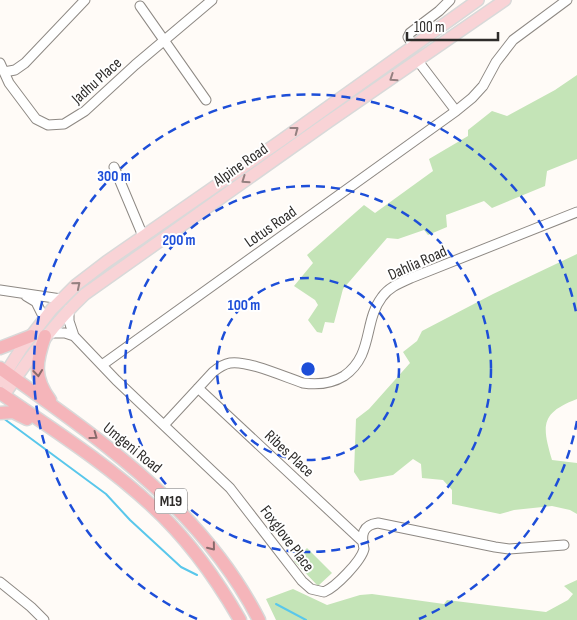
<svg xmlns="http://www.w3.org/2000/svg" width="577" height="620" font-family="'Sofia Sans Condensed',sans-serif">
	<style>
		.green { fill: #c4e4b7 }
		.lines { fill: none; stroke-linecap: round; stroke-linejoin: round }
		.stream { stroke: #59c7eb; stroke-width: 2 }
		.minor-casing { stroke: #8e8984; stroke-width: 11 }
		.major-casing { stroke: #d9d9d9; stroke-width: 14 }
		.highway-casing { stroke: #d9d9d9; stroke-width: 15 }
		.minor { stroke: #fff; stroke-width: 9 }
		.major { stroke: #f9d3d6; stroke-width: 11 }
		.highway { stroke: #f5b5ba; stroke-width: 12 }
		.oneway { stroke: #948080 }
		.oneway2 { stroke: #886a6b }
		.ring { fill: none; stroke: #1d4ed8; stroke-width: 2.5; stroke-dasharray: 9 6 }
		.labels { text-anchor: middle; stroke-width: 4; stroke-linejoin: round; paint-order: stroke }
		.shield { fill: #fff; stroke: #6d6b6a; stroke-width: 1 }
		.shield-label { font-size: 15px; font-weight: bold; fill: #2e2c2a }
		.street-label { font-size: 16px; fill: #2e2c2a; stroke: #fff }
		.centre { fill: #1d4ed8; stroke: #fff; stroke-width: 2.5 }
		.ring-label { font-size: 15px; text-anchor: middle; font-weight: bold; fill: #1d4ed8; stroke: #fff; stroke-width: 4; stroke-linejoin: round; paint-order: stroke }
	</style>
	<rect width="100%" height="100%" fill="#fffbf7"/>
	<path class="green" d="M577 75V159L547 171 545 186 492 208 484 201 446 215 447 227 428 235 424 230 398 239 387 238 343 289 334 323 325 322 322 333 317 332 308 320 318 305 315 300 294 286 313 263 307 255 364 205 375 213 433 171 429 159 468 136V130L492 111 507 116 555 90Z
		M577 254V399C540 413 542 426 552 460L577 463V514L570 510 552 506 514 510 500 514 452 504V490L443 480 422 478 421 464 413 459 393 475 360 481 354 472 356 419 369 409 410 363 403 352 417 341 422 331 493 294Z
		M307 548 332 573 318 586 294 561Z
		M577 580V620H276L266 599 293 589 327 605 360 595 372 594 444 604 447 600 546 612 568 600 573 594 564 586Z"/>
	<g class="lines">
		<path class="stream" d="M3 418 106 494 130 520 181 567 197 575
			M276 604 306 620"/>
		<g class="minor-casing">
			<path id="minor" d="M140 6 206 100
				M413 45 408 37 410 33 439 11 450 0
				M418 61 456 111
				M0 63 9 83 36 119 48 125 64 124 85 111 135 65 212 0
				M4 72 15 70 25 63 85 0
				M114 167 143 236
				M0 290 61 299
				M26 296 36 302 44 318
				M69 309V321L74 336 116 380 230 488 302 581 311 589 324 592C336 587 361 561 364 549 361 535 362 525 378 523L495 547 509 549 564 545
				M48 333H65L74 336
				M102 365 456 111 472 98 483 86 496 62 513 40 567 0
				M198 388 362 541
				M164 425 213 372C218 368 224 364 230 363 247 360 285 377 303 383 317 385 331 384 344 376 374 355 363 322 382 297 389 287 400 283 411 278L577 212
				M0 582 31 607 44 620"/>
		</g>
		<g class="major-casing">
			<path id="major" d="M0 382 21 349 52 309 76 285 106 262 279 142 478 0
				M4 395C29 359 53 324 85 294L328 122 505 0"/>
		</g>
		<g class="highway-casing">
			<path id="highway" d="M45 336C36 362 33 377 50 400
				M0 348 31 336
				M0 368C99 439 202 508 259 620
				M0 393C52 429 106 463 152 506 188 539 216 578 240 620
				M0 413 13 412 27 419"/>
		</g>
		<use href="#minor" class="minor"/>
		<use href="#major" class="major"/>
		<use href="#highway" class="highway"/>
	</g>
	<defs><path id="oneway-chevron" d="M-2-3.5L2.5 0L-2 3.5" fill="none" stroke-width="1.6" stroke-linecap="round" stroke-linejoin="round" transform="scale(1.25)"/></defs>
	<g class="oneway">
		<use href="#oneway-chevron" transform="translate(393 78) rotate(146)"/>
		<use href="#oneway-chevron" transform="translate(295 130) rotate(-37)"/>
		<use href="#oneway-chevron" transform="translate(245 180) rotate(145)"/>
		<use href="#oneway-chevron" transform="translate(77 285) rotate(-40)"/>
	</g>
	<g class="oneway2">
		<use href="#oneway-chevron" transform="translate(38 373) rotate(84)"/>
		<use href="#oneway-chevron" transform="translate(94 436) rotate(36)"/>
		<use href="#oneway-chevron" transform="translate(212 547) rotate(51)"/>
	</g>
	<g class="ring">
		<circle cx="308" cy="369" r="91"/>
		<circle cx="308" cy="369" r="183"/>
		<path d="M577 421A274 274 0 0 1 419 619M197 619A274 274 0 1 1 577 317"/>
	</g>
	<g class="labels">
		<rect class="shield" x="155" y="488.5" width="32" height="25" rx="4"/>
		<g class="shield-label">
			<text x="171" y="506">M19</text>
		</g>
		<g class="street-label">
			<text transform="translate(96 80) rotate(-42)" y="6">Jadhu Place</text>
			<text transform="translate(240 164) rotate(-35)" y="6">Alpine Road</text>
			<text transform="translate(270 226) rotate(-35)" y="6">Lotus Road</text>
			<text transform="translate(417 262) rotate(-24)" y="6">Dahlia Road</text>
			<text transform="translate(133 447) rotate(39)" y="6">Umgeni Road</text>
			<text transform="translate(290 453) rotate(43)" y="6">Ribes Place</text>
			<text transform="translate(288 538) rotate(53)" y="6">Foxglove Place</text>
		</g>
	</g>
	<circle cx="308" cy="369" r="8" class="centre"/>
	<g class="ring-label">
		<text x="114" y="181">300 m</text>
		<text x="179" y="245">200 m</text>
		<text x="244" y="310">100 m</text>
	</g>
	<path d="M407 32v8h91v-8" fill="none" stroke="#2e2c2a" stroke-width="2.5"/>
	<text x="414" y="32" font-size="15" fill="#2e2c2a" stroke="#ffffff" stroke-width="4" paint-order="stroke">100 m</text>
</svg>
